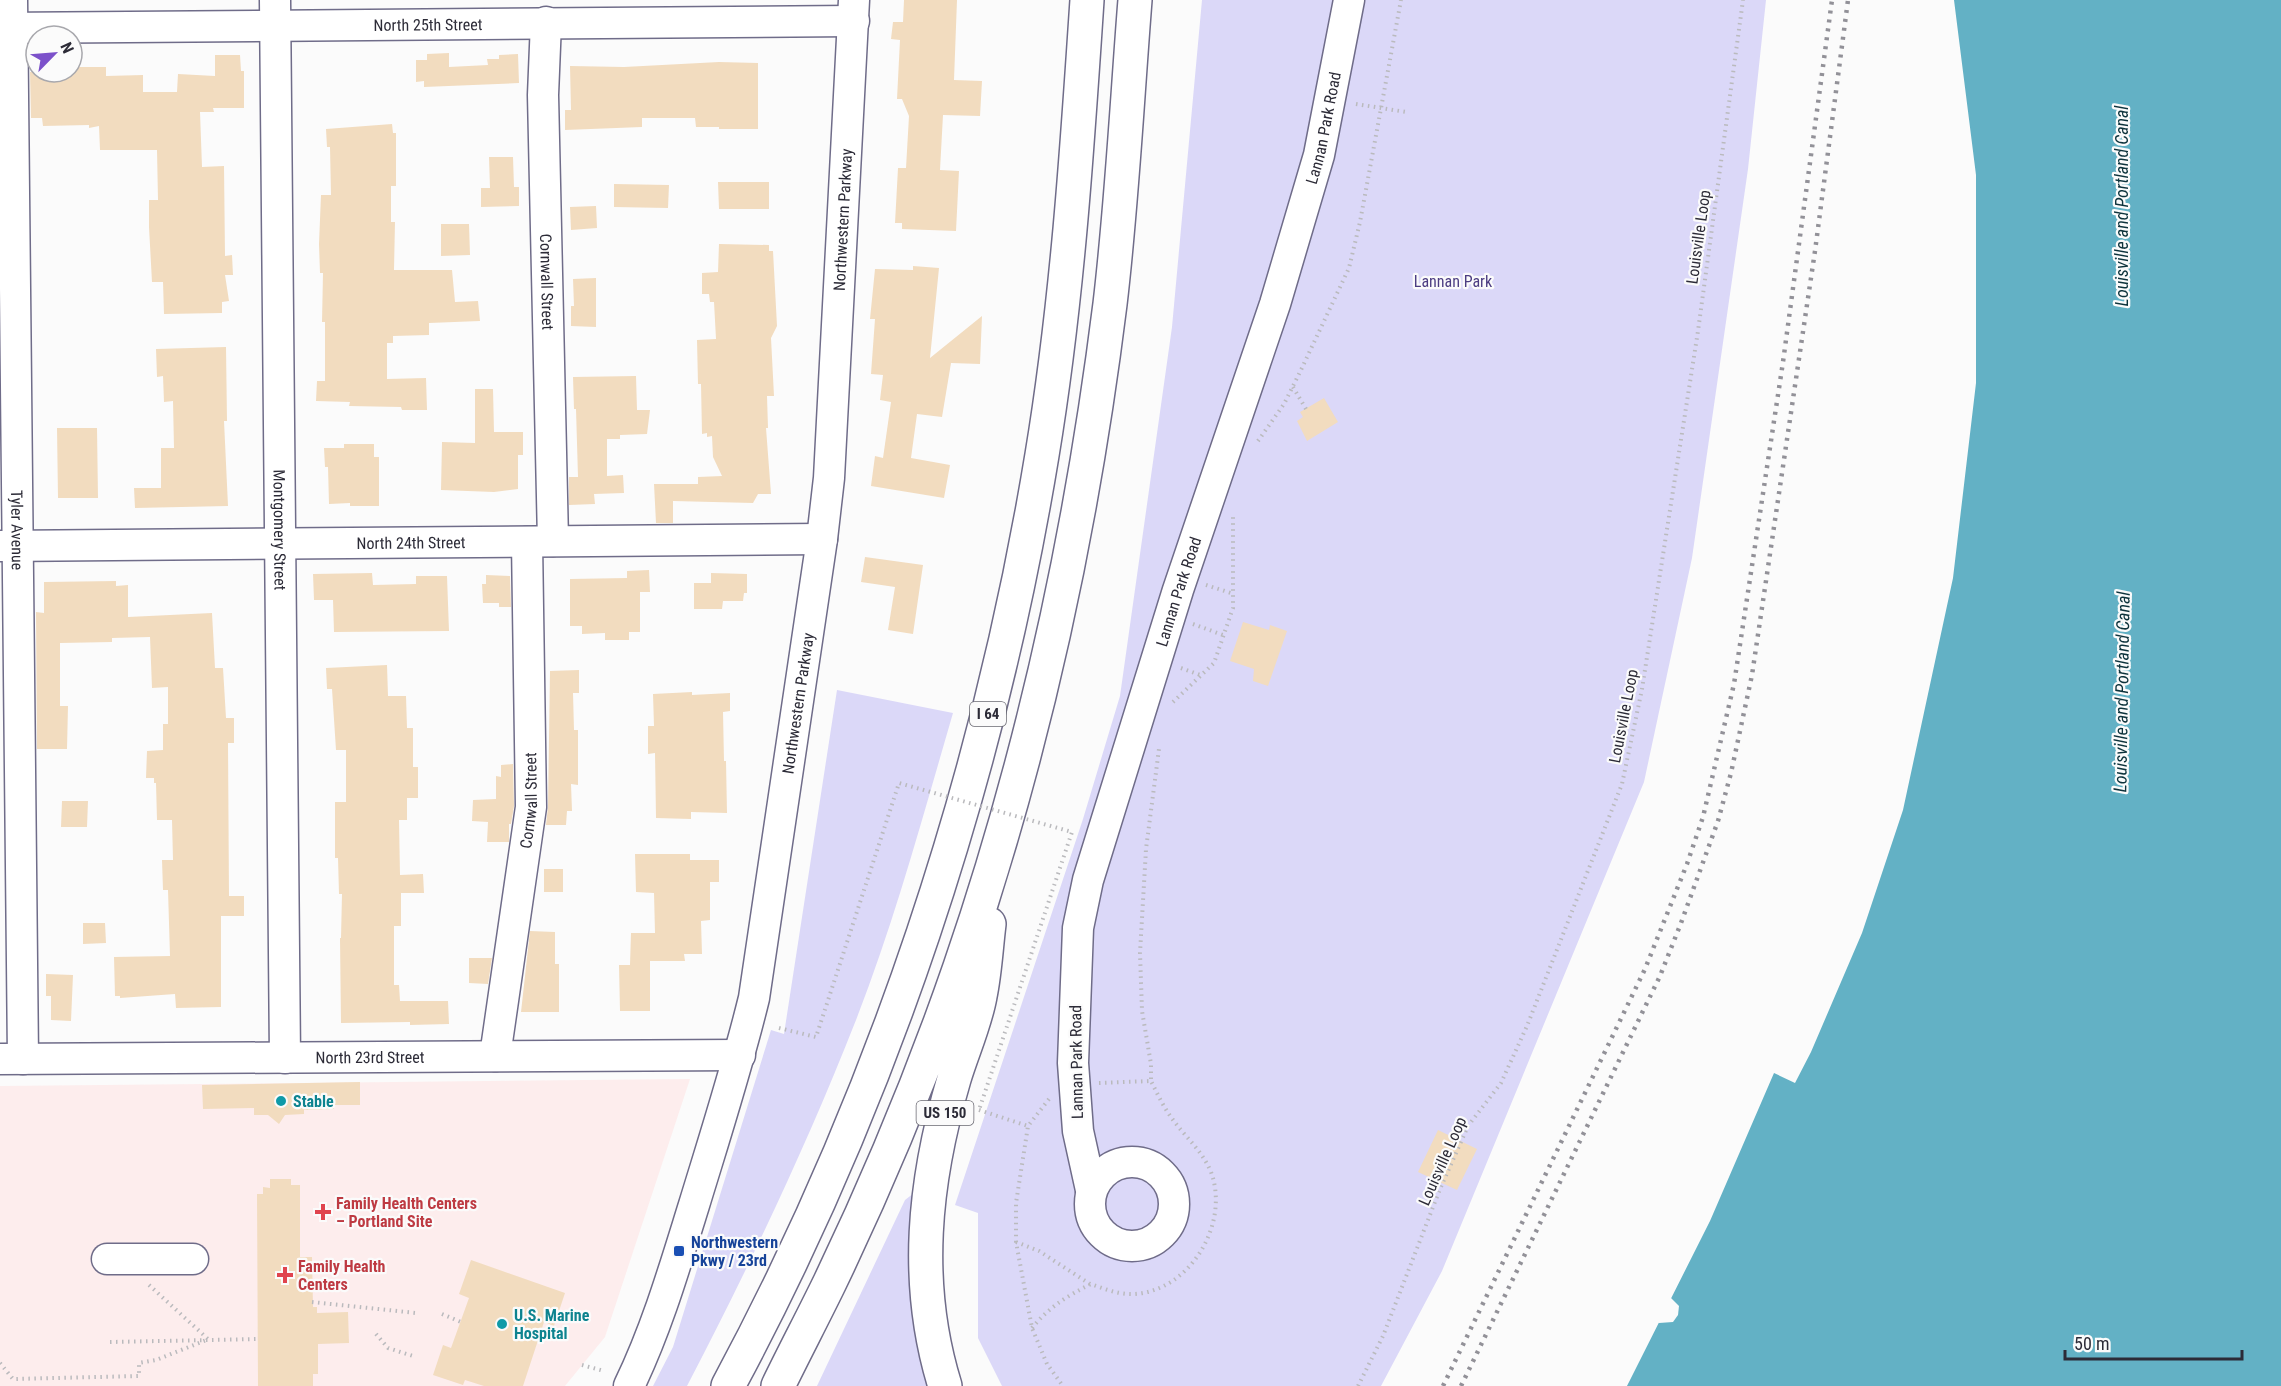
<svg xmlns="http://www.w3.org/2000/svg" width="2281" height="1386" font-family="'Roboto Condensed',sans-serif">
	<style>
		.medical { fill: #fdeded }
		.green { fill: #dbd8f8 }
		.water { fill: #63b1c5 }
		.pier { fill: #fbfbfb }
		.building { fill: #f2dcbf }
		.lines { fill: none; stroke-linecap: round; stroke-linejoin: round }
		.minor-casing { stroke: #6f6c89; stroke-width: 33 }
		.highway-casing { stroke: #6f6c89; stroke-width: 36 }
		.path { stroke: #bababd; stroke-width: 4; stroke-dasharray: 1.5 4.5; stroke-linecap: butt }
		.minor { stroke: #fff; stroke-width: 30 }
		.highway { stroke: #fff; stroke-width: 33 }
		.rail { stroke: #929198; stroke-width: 4.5; stroke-dasharray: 3 6; stroke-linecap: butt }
		.path-bridge { stroke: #bababd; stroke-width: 4; stroke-dasharray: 1.5 4.5; stroke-linecap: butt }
		.culture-dot { fill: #0f9aa8; stroke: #fbfbfb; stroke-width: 2 }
		.health-dot { fill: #e0444e; stroke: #fbfbfb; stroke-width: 2 }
		.transit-dot { fill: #1a4fb4; stroke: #fbfbfb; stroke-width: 2 }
		.labels { text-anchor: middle; stroke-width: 4.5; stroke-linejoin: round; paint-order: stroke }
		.shield { fill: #fbfbfb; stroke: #6a6972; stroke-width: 1.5 }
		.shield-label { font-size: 15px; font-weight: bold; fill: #2c2b37 }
		.street-label { font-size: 16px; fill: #2c2b37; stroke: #fbfbfb }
		.park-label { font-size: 16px; fill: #4c3d82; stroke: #fbfbfb }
		.culture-label { font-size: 16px; font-weight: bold; fill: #0d838f; stroke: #fbfbfb; text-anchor: start }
		.health-label { font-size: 16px; font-weight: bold; fill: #be3a42; stroke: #fbfbfb; text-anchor: start }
		.transit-label { font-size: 16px; font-weight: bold; fill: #164399; stroke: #fbfbfb; text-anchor: start }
		.water-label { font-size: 18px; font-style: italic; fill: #0d333c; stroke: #fbfbfb }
	</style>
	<rect width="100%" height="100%" fill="#fbfbfb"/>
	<path class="medical" d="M690 1079 605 1337 565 1386H0V1086Z"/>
	<path class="green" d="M1202 0H1766L1748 169 1692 558 1644 782 1442 1271 1381 1386H1002L978 1338V1213L955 1205 1083 819 1120 696 1172 327Z
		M837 690 953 713C923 816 895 920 856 1020 807 1145 749 1267 687 1386H653L673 1347 771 1030 784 1034Z
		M914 1193 908 1248 911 1303 929 1386H817L905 1200Z"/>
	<path class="water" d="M1954 0H2281V1386H1627L1710 1221 1774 1073 1795 1083 1811 1052 1862 933 1903 810 1953 578 1976 383V175Z"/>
	<path class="pier" d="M1669 1296 1679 1306 1678 1315 1673 1322 1659 1323 1656 1321Z"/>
	<path class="building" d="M904 0H957L954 80 982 81 980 116 943 115 940 170 959 171 956 231 902 229V223H895L898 168H906L909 116 902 99H897L900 40 891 39 893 22H903Z
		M449 53V67L488 65 487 59H499V55L518 54 519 83 424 87V81L416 82V60H427V54Z
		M215 55H240L241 71H244V108H213L214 112H200L202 167 224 166 225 256 232 255 233 275H225L229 301 222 302V313L164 314 163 282H152L149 227V200H158L157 150H100L99 126 89 128V125L43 126 42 118H31L30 72H72V67H106V76L143 75V92H177L178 74 215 76Z
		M719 62 758 63V129H719V127H696L695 118H642V127L565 130V110H571L570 66 624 67Z
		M392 124 393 133H396V186H391V222H395L394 270H452L455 302 478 301 480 321 429 323V335L393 336V343H387V379L426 378 427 410H402L401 407 349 406 350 402 316 401 317 381H325V322H322L323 273H320L319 244 321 195H331L330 147H327L326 129Z
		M489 157H513L514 187H519V206L481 207V188H490Z
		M718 182H769V209H719Z
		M614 184 669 185 668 208 614 207Z
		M596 206 597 228 571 230 570 207Z
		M441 224H469L470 255 441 256Z
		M719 244 769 245V251H773L777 326 771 338 774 396H767L768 428H766L771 494H758L753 503 673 501V523H656L654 484H698V477L722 476 713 457 712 436 707 437V433L702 434 701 384H698L697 340 716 339 714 302H710L709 294H702V273L718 272Z
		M913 266 939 268 930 358 982 316 980 364 951 363 942 417 917 414 911 458 950 465 944 498 871 486 875 456 883 458 891 402 880 400 883 375 871 374 875 319H870L875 269 913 270Z
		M596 278V327L571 326V306H574L573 279Z
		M226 347 227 421H224L228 506 135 508 134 488H161V448H174L173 401 164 402 163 376 157 377 156 349Z
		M636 376 637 410H650L647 434 620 435V439H607V476L623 475 624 493 594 494 595 504 569 505V477H578L576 409H574L573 377Z
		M475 389H493L494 432H523V455H518V489L494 492 441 490 442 442 475 443Z
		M1324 398 1338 422 1307 441 1297 421 1303 417 1300 412Z
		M57 428H97L98 498H58Z
		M344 444H374V457H379V506H350V503L329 504 328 467H325L324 448H344Z
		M865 557 923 565 913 634 888 630 895 587 861 582Z
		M649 570 650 592H640V632H629V640H605V633L582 634V626H570V579L627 578V571Z
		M372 573 373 585 416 584V576H447L449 631 334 632 333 600H314L313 574Z
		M711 573 747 574V593H744L743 601H723L722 609H694V583H711Z
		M486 575 510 576 511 607H499V603H483L482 584H486Z
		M116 581V586L128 585V617L212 613 215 668H223L226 718H234V743H228L229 896H244V916H221V1007L176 1008 175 994 120 998V996H115L114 957 170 956 168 890H163L162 860H173L172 820H157L156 783H154V778H146L147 751 163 750V724H168V687L152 688 150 637 112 638V642L60 643V706H68L67 749H37L36 612 44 613V582Z
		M1243 622 1269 630 1270 625 1287 631 1268 686 1253 681 1254 669 1230 661Z
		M387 665 388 696H406L407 728H413V767H418V798H407V820H399L400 875 423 874 424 893H401V926H394V985H399L400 1001H448L449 1024 410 1025V1022L341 1023 340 938H341L342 894H339L338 858H335V802H346V750H336L332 689H327L326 668Z
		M579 670V693H573L574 730H578V785L571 784 572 811H567L566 825H546L548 807 550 671Z
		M692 692V695L730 693V711L723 712 724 761H726L727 813 691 812V819L656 818 655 753 648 754V726H654L653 694Z
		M513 764 514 806 511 824H509V842H487L488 822 472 821 473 800 496 799V776L501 777V765Z
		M62 801H88L87 827H61Z
		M635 854H690V860H719V882H710V920L701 921 702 954H684L685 961H650V1011H620L619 965H630L631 933H655L654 893 636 892Z
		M544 869H563V892H544Z
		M83 923H105L106 943 83 944Z
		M530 931 555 932V964H559V1012H521Z
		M469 958H492L488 984 469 983Z
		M46 974 73 975 71 1021 51 1020V996H46Z
		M360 1082V1105H334V1109L304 1110V1114L285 1115 279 1124 268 1115H254V1108L203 1109 202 1085Z
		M1438 1130 1477 1149 1457 1190 1418 1172Z
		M270 1179H291V1185H300V1257H312L313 1307H317V1313L348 1312 349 1343 318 1344V1374H313V1386H258L257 1194H263V1187L270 1188Z
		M471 1260 565 1293 554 1326 544 1322 523 1386H484L465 1380 463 1385 433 1375 443 1345 451 1348 469 1298 459 1294Z"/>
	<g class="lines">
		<g class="minor-casing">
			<g id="minor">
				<path id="s1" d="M12 0 23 1059"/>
				<path id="s2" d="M275 0 285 1058"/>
				<path id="s3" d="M546 22 543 95 553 541"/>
				<path id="s4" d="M0 28 854 21"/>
				<path id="s5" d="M0 546 822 539"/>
				<path id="s6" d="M495 1056 531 807 527 542"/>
				<path id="s7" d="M0 1059 740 1055"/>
				<circle cx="1132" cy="1204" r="42"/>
				<path id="s8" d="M1091 1190 1078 1131 1073 1063 1078 928 1088 880 1178 590 1275 304 1319 155 1349 0"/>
				<path d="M107 1259H193"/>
				<path id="s9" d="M629 1386C657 1328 675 1266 694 1205 715 1136 737 1068 754 998L822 539 829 478 854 0"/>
			</g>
		</g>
		<g class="highway-casing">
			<path id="highway" d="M728 1386C883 1098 989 777 1042 455 1067 304 1077 152 1087 0
				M778 1386C795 1351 813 1317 830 1282 879 1180 923 1074 960 967 1034 752 1082 529 1110 304 1122 203 1127 101 1135 0
				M945 1386C913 1283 924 1181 954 1079 962 1052 975 1024 980 996 985 972 986 948 989 924"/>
		</g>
		<path class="path" d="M1356 104 1406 112
			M1293 387 1306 409
			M1258 441 1284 404 1300 372 1349 268 1360 222 1401 0
			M1206 585 1234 594
			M1193 624 1223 635
			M1181 668 1200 675
			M1173 702 1214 663 1233 608V515
			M1099 1083 1151 1081V1064L1142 1011 1140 953 1146 849 1159 749
			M1049 1099 1028 1126 1016 1203V1242L1032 1328 1047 1364 1063 1386
			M979 1110 1028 1126
			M1016 1242 1039 1251 1090 1284
			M149 1285 208 1339
			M312 1302 416 1313
			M442 1314 461 1322
			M1032 1328C1049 1307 1067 1296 1091 1284 1105 1289 1119 1295 1135 1294 1191 1290 1230 1223 1211 1172 1202 1150 1184 1136 1171 1117 1163 1106 1157 1093 1151 1081
			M376 1334 388 1348 416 1357
			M110 1342 258 1339
			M0 1363 13 1379 139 1376V1363L156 1360 209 1339
			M582 1365 604 1371
			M1358 1386 1383 1336 1440 1189 1468 1126 1501 1083 1527 1026 1622 784 1642 689 1698 331 1743 0"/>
		<use href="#minor" class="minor"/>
		<use href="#highway" class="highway"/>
		<path class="rail" d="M1443 1386 1645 969 1687 864 1703 817 1734 684 1783 362 1832 0
			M1461 1386 1660 976 1681 923 1718 821 1731 773 1752 675 1815 251 1848 0"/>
		<path class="path-bridge" d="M779 1028 816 1037 899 783 1072 832 979 1110"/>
	</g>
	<g class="culture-dot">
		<circle cx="281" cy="1101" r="6"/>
		<circle cx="502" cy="1324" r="6"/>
	</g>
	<g class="health-dot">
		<path d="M320 1203h6v6h6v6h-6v6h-6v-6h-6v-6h6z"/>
		<path d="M282 1266h6v6h6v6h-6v6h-6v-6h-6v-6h6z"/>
	</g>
	<rect class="transit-dot" x="673" y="1245" width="12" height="12" rx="3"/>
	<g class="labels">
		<g class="shield">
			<rect x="970" y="702" width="36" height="24" rx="4.5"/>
			<rect x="916.5" y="1101" width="57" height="24" rx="4.5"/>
		</g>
		<g class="shield-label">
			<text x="988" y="719">I 64</text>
			<text x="945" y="1118">US 150</text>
		</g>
		<g class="street-label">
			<text dy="6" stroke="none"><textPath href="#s4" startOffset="428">North 25th Street</textPath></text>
			<text dy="6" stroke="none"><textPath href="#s8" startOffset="1101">Lannan Park Road</textPath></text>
			<text dy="6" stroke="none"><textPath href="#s9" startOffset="1192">Northwestern Parkway</textPath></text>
			<text transform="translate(1698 237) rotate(-82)" y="6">Louisville Loop</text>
			<text dy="6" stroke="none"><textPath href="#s3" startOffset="260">Cornwall Street</textPath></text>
			<text dy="6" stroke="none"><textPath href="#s2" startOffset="530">Montgomery Street</textPath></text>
			<text dy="6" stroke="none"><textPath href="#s1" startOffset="530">Tyler Avenue</textPath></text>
			<text dy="6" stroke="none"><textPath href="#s5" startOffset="411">North 24th Street</textPath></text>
			<text dy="6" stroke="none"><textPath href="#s8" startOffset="615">Lannan Park Road</textPath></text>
			<text dy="6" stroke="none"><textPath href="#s9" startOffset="706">Northwestern Parkway</textPath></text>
			<text transform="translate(1623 716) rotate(-79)" y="6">Louisville Loop</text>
			<text dy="6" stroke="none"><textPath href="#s6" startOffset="258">Cornwall Street</textPath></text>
			<text dy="6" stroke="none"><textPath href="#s7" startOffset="370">North 23rd Street</textPath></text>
			<text transform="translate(1076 1062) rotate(-91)" y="6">Lannan Park Road</text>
			<text transform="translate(1442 1161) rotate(-66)" y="6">Louisville Loop</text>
		</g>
		<g class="park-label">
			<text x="1453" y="287">Lannan Park</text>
		</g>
		<g class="culture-label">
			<text x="293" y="1107">Stable</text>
			<text x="514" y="1321">U.S. Marine<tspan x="514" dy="18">Hospital</tspan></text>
		</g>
		<g class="health-label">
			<text x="336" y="1209">Family Health Centers<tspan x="336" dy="18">– Portland Site</tspan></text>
			<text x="298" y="1272">Family Health<tspan x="298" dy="18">Centers</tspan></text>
		</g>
		<g class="transit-label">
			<text x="691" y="1248">Northwestern<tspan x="691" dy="18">Pkwy / 23rd</tspan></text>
		</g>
		<g class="water-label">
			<text transform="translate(2122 206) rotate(-90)" y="6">Louisville and Portland Canal</text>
			<text transform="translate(2122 692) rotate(-89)" y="6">Louisville and Portland Canal</text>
		</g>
	</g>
	<g transform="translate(54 54) rotate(65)"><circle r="28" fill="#fbfbfb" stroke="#a8a8ad" stroke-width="1.5"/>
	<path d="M0-4.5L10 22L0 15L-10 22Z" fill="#7c51ca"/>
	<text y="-9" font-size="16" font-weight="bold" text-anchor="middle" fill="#2c2b37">N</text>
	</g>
	<path d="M2065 1350v9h177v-9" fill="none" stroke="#2c2b37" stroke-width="3"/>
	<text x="2074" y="1350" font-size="18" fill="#2c2b37" stroke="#fbfbfb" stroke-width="4.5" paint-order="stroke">50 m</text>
</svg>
